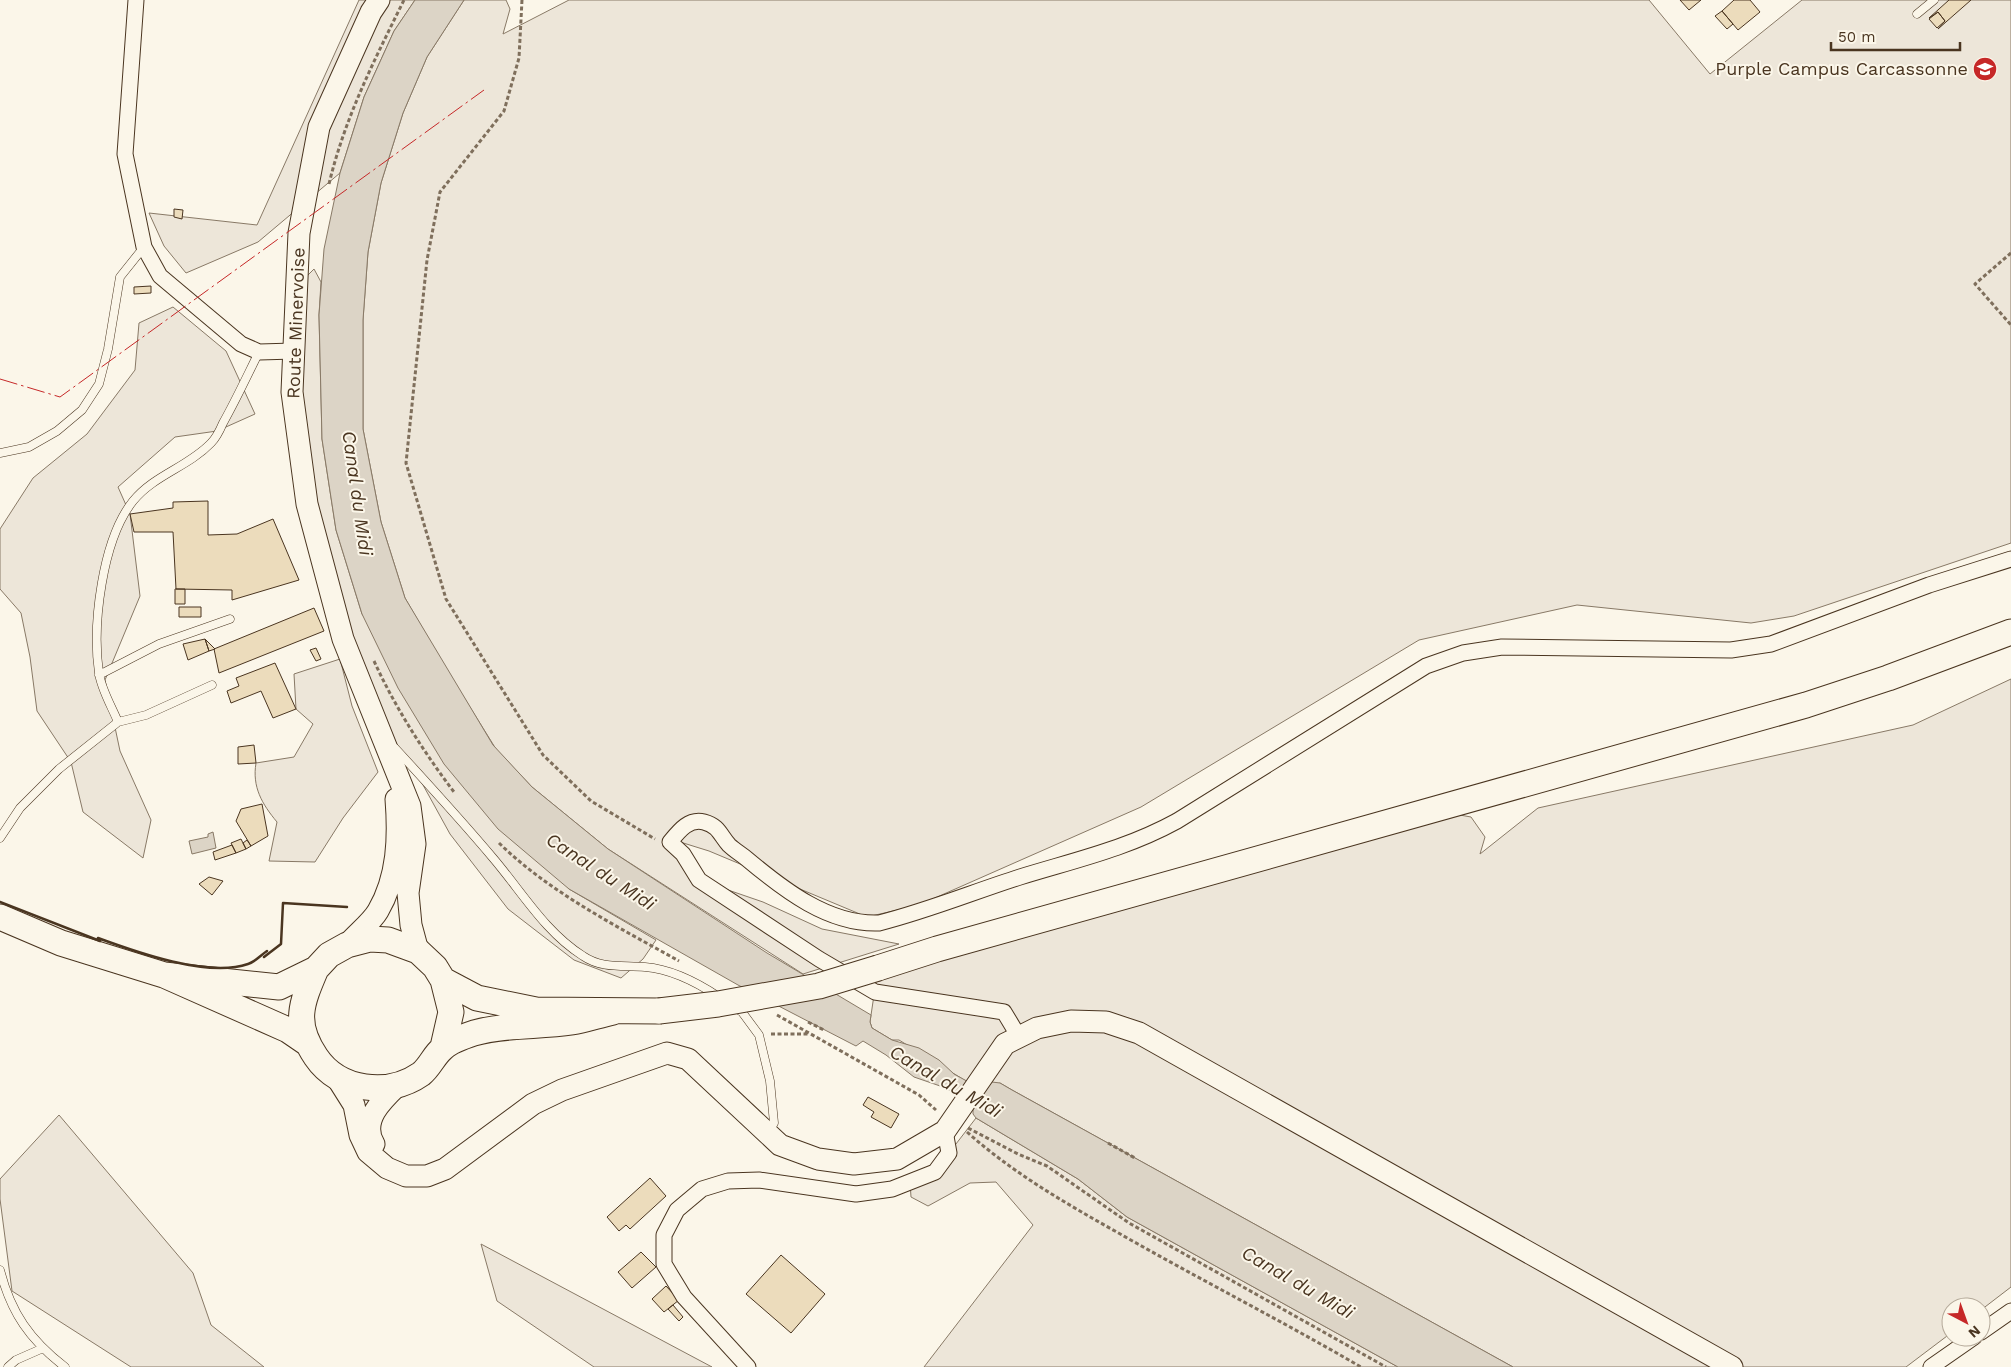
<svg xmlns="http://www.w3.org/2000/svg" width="2011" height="1367" font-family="'Work Sans',sans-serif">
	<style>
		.green { fill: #ede6d9; stroke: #887966 }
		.water { fill: #dcd4c6; stroke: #887966 }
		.building { fill: #ecdcbc; stroke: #4a3520 }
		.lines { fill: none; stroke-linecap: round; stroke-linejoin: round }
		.lane-casing { stroke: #4a3520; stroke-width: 9 }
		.street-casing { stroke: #4a3520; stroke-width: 17 }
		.secondary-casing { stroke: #4a3520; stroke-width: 23 }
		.primary-casing { stroke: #4a3520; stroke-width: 27 }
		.path { stroke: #7f6f5c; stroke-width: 3; stroke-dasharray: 4 2.5; stroke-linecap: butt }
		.lane { stroke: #fbf6e9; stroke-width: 8 }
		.street { stroke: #fbf6e9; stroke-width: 15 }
		.secondary { stroke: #fbf6e9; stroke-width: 21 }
		.primary { stroke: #fbf6e9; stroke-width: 25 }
		.primary-bridge-casing { stroke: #4a3520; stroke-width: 27; stroke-linecap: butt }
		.primary-bridge { stroke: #fbf6e9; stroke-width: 25 }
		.wall { stroke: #4a3520; stroke-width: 2.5 }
		.power { stroke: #c62828; stroke-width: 1; stroke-dasharray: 18 4 2.5 4; stroke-linecap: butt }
		.labels { text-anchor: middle; stroke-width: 4; stroke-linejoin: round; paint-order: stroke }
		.poi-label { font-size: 18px; fill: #4a3520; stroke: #fbf6e9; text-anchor: end }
		.street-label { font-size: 18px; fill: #4a3520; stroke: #fbf6e9 }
		.water-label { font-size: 19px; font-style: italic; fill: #4a3520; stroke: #fbf6e9 }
	</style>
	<rect width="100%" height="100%" fill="#fbf6e9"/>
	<path class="green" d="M359 0H415L394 31 364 97 340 173 258 242 186 273 164 246 149 213 257 225Z
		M464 0H506L510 9 503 34 569 0H1649L1710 74 1802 0H2011V543L1794 616 1751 623 1577 605 1419 640 1141 807 919 905 867 917 709 851 664 837 670 842 699 880 763 902 822 929 899 944 803 974 608 849 532 787 496 749 445 667 405 598 381 522 363 429V320L368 252 381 183 403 113 427 57Z
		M314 269 321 282 319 315 322 439 336 530 362 614 569 889 656 940 643 959 621 978 574 960 508 909 450 834 406 754 380 731 307 504 297 286Z
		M173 307 226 351 255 414 217 431 175 437 118 487 130 514 140 596 105 680 120 751 151 820 143 858 83 812 71 762 37 711 30 657 21 613 0 589V529L33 478 87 434 135 370 139 323Z
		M340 659 352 706 378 772 343 818 315 862 269 861 277 822C262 804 252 787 256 763L294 757 313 724 296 709 294 674Z
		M2011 679V1287L1981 1310V1307H1951V1333L1906 1367H1513L1012 1090 1000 1083 983 1090 974 1086 899 1040H892L872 1028 870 1022 878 968 1432 810 1471 817 1485 837 1480 854 1538 808 1913 725Z
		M59 1115 193 1273 211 1325 264 1367H131L12 1291 0 1199V1179Z
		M976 1118 1078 1179 1127 1217 1398 1367H924L1033 1225 996 1182 970 1183 928 1206 911 1197 910 1182 949 1153Z
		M481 1244 712 1367H594L497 1301Z"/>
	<path class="water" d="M415 0H464L427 57 403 113 381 183 368 252 363 320V429L381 522 405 598 493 745 532 787 608 849 767 953 871 1015 870 1022 872 1028 892 1040 919 1048 939 1060 954 1074 983 1090 992 1082 1000 1083 1012 1090 1513 1367H1398L1127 1217 1078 1179 976 1118 973 1114V1106L946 1088 914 1077 886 1055 863 1041 856 1046 852 1044 738 985 569 889 498 829 444 764 398 688 362 614 336 530 322 439 319 315 324 249 340 173 364 97 394 31Z
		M213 832 216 848 192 854 189 841 208 837V834Z"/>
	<path class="building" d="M1680 0H1701L1689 10Z
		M1734 0H1750L1760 12 1738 30 1722 11Z
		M1949 0H1971L1938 29 1945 21 1938 12 1929 18Z
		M1722 11 1733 24 1727 29 1715 16Z
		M1938 12 1945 21 1937 28 1929 19Z
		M174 209 183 210 182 219 174 217Z
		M151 286V293L134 294V287Z
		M208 501V535L237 534 273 519 299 580 232 600V590L176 589 173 532H134L130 514 173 508V502Z
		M175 589H185V604H175Z
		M179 607H201V617H179Z
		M314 608 324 631 219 673 214 649Z
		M205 639 209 651 188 660 183 644Z
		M205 639 215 649 209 651Z
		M316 648 321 659 316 661 310 650Z
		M275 663 296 709 273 718 261 691 231 703 227 691 239 686 236 678Z
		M254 745 256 763 238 764V747Z
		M262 804 268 836 251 846 236 821 241 809Z
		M241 839 246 849 236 853 231 843Z
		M247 840 251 846 246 849 243 843Z
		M232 845 236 853 215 860 213 852Z
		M209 877 223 881 212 895 199 884Z
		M868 1097 899 1114 891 1128 871 1117 874 1112 863 1105Z
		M650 1178 666 1196 630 1229 626 1225 619 1231 607 1217Z
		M641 1252 656 1267 632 1288 618 1272Z
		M781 1255 825 1294 791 1333 746 1294Z
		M666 1286 679 1300 664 1312 652 1299Z
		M673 1305 683 1317 679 1321 668 1309Z"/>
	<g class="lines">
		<g class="lane-casing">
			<path id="lane" d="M1917 14 1934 0
				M0 453 29 447 57 431 82 410 99 384 108 349 120 277 144 247
				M99 675 159 644 230 619
				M212 685 146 715 118 722C112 707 101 689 99 673 92 625 102 540 133 501 154 475 188 467 211 443 216 438 220 430 223 423 236 400 247 376 259 352
				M395 748C428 784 462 821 493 858 522 892 545 932 583 956 602 969 623 965 645 967 670 969 698 983 719 997
				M0 838 20 808 59 769 118 722
				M734 1007 742 1012 759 1035 770 1081 774 1123 768 1133
				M0 1270C11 1313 30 1340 65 1367
				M8 1367 16 1360 41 1349"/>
		</g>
		<g class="street-casing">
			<path id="street" d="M136 0 125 154 144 247 160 276 241 344 259 352 294 351
				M1019 1037 1004 1012 875 992 819 959 699 880 683 854 670 842C679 831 689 818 704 822 719 826 720 835 729 845 734 850 741 854 747 859 784 890 829 925 879 923 927 911 973 892 1020 877 1075 860 1126 849 1177 821L1426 666 1463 653 1502 647 1731 650 1771 644 1929 585 2011 559
				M1981 1332 2011 1311
				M748 1367 684 1297 664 1264V1235L677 1210 702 1189 728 1181 759 1180 856 1194 892 1189 935 1172 949 1153 945 1131
				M1931 1367 1974 1337"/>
		</g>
		<g class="secondary-casing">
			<path id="secondary" d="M379 0 371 12 319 127 299 233 292 392 307 504 343 639 410 806 415 844 408 893 411 925 418 951
				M347 945C356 934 371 923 378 911 398 877 399 837 396 799
				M337 1078 354 1105 360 1135 368 1152 387 1168 406 1176H427L445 1169 533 1104 562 1090 667 1053 688 1059 780 1145 818 1159 854 1164 897 1159 945 1131 1005 1044 1037 1028 1071 1021 1106 1022 1139 1033 1732 1367
				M374 1144C360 1121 382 1100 398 1085"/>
		</g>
		<g class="primary-casing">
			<path id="primary" d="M0 917 61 943 164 975 288 1030 307 1043
				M878 968 937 949 1806 705 1888 678 2011 632
				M316 969C301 1004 293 1023 316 1057 339 1091 388 1097 421 1074 430 1067 434 1055 443 1048 450 1041 465 1036 474 1033 506 1024 539 1027 572 1022 585 1020 599 1015 613 1012
				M164 975 279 987 316 969 329 955 347 945 370 939 388 940 418 951 435 967 443 980 451 1012 443 1047
				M443 980 477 998 536 1010 659 1011"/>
		</g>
		<path class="path" d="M522 0 519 58 504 111 440 192 427 260 406 463 446 599 543 755 591 801 655 839
			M329 184C345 117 374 61 404 0
			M2011 253 1975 284 2011 325
			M374 661C395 707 423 751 454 792
			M499 843C549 892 618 927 679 961
			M777 1015 919 1095 936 1110
			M808 1022 824 1030
			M771 1034H810
			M968 1128 1018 1154 1047 1166 1129 1223 1386 1367
			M967 1132C1014 1174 1067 1204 1122 1235 1201 1280 1282 1321 1361 1367
			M1108 1143 1135 1158"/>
		<use href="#lane" class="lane"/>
		<use href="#street" class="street"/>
		<use href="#secondary" class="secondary"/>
		<use href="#primary" class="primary"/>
		<g class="primary-bridge-casing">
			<path id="primary-bridge" d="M659 1011 718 1004 819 986 878 968"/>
		</g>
		<use href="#primary-bridge" class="primary-bridge"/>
		<path class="wall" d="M0 902 100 941
			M98 938C136 952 208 978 248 964 255 962 261 955 267 951
			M264 957 281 944 283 903 347 907"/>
		<path class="power" d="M0 379 60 397 484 90"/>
	</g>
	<defs>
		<g id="university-disc" transform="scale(1.25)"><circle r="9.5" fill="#c62828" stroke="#fbf6e9"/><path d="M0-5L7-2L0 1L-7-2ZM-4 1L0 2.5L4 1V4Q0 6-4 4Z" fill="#fff"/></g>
	</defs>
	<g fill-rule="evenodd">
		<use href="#university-disc" x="1985" y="69"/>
	</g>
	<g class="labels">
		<g class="poi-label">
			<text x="1968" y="75">Purple Campus Carcassonne</text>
		</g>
		<g class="street-label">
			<text transform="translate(296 323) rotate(-88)" y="6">Route Minervoise</text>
		</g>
		<g class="water-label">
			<text transform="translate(358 493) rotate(82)" y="7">Canal du Midi</text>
			<text transform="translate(601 871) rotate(33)" y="7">Canal du Midi</text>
			<text transform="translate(946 1081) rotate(30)" y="7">Canal du Midi</text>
			<text transform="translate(1298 1282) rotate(30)" y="7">Canal du Midi</text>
		</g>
	</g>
	<g transform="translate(1966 1322) rotate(139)"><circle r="24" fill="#fbf6e9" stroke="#b4a999"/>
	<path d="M0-4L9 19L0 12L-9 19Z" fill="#c62828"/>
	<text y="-8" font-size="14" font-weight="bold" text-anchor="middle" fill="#4a3520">N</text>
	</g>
	<path d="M1831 42v8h129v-8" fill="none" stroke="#4a3520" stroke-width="2.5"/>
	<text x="1838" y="42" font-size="15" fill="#4a3520" stroke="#fbf6e9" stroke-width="4" paint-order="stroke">50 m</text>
</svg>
